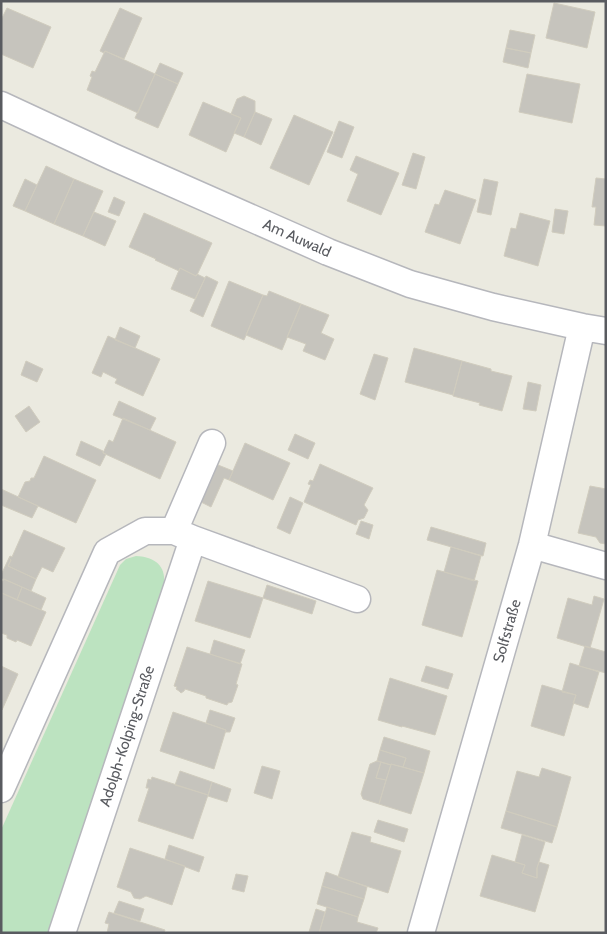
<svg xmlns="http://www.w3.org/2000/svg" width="607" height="934" font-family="Cabin,sans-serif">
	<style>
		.green { fill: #bce3c0 }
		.building { fill: #c6c4bd; stroke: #d0ccbe }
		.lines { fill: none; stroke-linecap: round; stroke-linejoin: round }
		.minor-casing { stroke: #b6b7bc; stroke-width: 29 }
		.minor { stroke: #fff; stroke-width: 26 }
		.labels { text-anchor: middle; stroke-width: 4; stroke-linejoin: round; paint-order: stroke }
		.street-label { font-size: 15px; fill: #595b60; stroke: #fff }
	</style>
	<rect width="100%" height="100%" fill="#ebeae0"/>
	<path class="green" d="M136 556C153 557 166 564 164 584L50 933H1V830L120 565 126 559Z"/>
	<path class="building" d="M554 3 595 12 587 48 546 38Z
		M7 8 51 27 33 68 1 54V20Z
		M120 8 142 18 124 59 105 51 104 53 100 51Z
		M510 30 535 35 531 53 506 48Z
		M506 48 531 53 528 68 503 62Z
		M105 51 155 74 138 113 87 90 92 77 90 76 92 71 95 72Z
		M160 63 183 73 178 84 155 74Z
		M155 74 178 84 158 128 135 118Z
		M527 74 580 84 572 123 519 112Z
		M244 96 255 101V112L244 137 234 133 241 118 231 114 237 99Z
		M203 102 241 118 226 152 189 135Z
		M255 112 272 119 261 145 244 137Z
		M294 115 333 132 309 185 270 168Z
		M339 121 354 127 342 158 327 152Z
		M413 153 425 157 416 189 402 185Z
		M356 156 399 173 381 215 347 201 358 174 350 170Z
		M46 166 74 179 54 224 25 211Z
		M596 178 606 179V226L594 225 596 207H592Z
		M25 179 37 185 25 211 13 206Z
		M74 179 103 191 83 236 54 224Z
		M484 179 498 182 491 215 477 212Z
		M445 190 476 200 460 244 425 232 435 204 439 205Z
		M114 197 125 202 119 216 108 212Z
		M555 209 568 211 564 234 552 232Z
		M94 212 116 221 105 246 83 236Z
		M144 213 212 243 197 275 196 276 180 268 179 271 155 260 156 259 129 247Z
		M520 213 550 221 538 266 504 256 511 228 516 229Z
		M180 268 196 276 197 274 205 278 195 299 171 289Z
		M206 276 218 282 203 317 190 311Z
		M229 281 263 295 244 340 211 326Z
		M269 291 301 304 282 350 246 335 263 295 267 296Z
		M301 304 329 315 321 333 334 339 325 360 303 351 306 344 287 337Z
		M120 327 140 336 135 348 115 340Z
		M108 336 160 359 143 396 115 383 117 379 103 372 101 377 92 373Z
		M414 348 462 361 453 395 405 382Z
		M374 354 388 358 375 400 360 394Z
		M26 361 43 369 37 382 21 375Z
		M462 361 491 369V371L512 376 502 411 479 405 480 403 453 396Z
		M528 382 541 385 536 411 523 409Z
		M119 401 156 418 150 430 113 415Z
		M29 406 40 422 26 432 15 416Z
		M123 418 176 442 160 479 103 453 109 440 113 442Z
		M295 434 315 443 308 459 288 450Z
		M81 441 103 451V453L106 454 100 466 76 455Z
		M245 443 290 463 273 500 229 480Z
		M44 456 96 480 76 523 18 497 25 482 30 481 31 478H34Z
		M213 463 233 471 229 480 224 478 211 507 197 500Z
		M320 464 373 488 364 505 368 510 364 518 358 520 356 525 304 502 311 485 308 484 310 480 313 481Z
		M590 486 606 489V544L600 543 596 537 578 533Z
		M1 489 38 506 32 518 1 505Z
		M290 497 303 503 290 534 277 528Z
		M361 521 373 525 369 539 356 534Z
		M431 527 486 543 483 556 427 540Z
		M24 530 65 548 53 572 42 567 36 579 8 566 11 560 9 558 10 556 12 557Z
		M451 547 481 556 474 581 444 572Z
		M9 558 11 560 8 566 36 579 31 591 1 578V575Z
		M437 570 478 581 462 637 422 625Z
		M4 579 22 587 17 600 1 593V584Z
		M208 581 263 598 250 638 195 621Z
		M267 585 316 601 312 614 263 598Z
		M22 587 46 598 41 610 17 600Z
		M2 593 46 612 31 646 17 640 16 642 7 638V635L1 633V596Z
		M594 596 604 599 590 648 557 638 568 598 592 605Z
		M214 640 245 650 240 664 210 654Z
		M585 646 606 652V673L579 666Z
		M187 647 242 664 236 684 238 685 232 702 228 703 227 705 206 698V696L185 689 184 691 181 693 179 691 176 689 177 687 174 686Z
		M570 663 599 672 588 708 573 703 576 695 562 692Z
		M1 666 18 674 2 710H1Z
		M426 666 453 674 448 689 421 681Z
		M390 678 447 696 435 735 402 726V727L378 720Z
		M542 685 576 695 564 736 531 726Z
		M210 710 235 718 230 732H225L226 730 206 723Z
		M173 712 226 730 214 769 160 751Z
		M384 737 430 751 424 773 403 767 406 758 380 750Z
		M380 750 406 758 403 767 391 764V765L377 761Z
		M377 761 381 762 376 778 386 780 379 804 363 799 361 794 370 764Z
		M381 762 391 765 386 780 376 778Z
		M391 764 424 773 411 814 379 804Z
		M262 766 280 771 272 799 254 793Z
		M542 768 571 777 557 827 506 811 517 771 539 777Z
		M180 771 212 782 208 795 175 785Z
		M152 777 208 795 193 839 138 821 149 788H146L148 779 151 780Z
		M212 782 231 789 227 802 208 796Z
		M506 811 557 827 552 843 501 828Z
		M378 820 408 829 404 842 374 832Z
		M352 832 371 837 370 842 401 851 388 893 338 877Z
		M522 835 545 842 537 868V878L522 873 525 865 515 862Z
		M169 845 204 857 199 872 165 859Z
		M130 848 185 866 172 905 146 896 140 899 134 898 131 892 117 887Z
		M492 855 525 865 522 873 537 878V868L539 862 549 865 535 912 480 896Z
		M326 872 367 887 364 899 322 886Z
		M236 874 248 876 244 892 232 889Z
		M322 886 364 899 358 917 317 904Z
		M119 901 144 909 140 921 114 913Z
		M327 907 358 917 357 922 378 928 376 933H319Z
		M316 909 325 912 319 933 309 932Z
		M109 912 165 930 164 933H107L109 924 105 923Z"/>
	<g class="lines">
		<g class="minor-casing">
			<path id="minor" d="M1 105 113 157 328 252 410 284 493 307 582 327 606 331
				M174 531 212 443
				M193 539 357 599
				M532 545 606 566
				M1 789 107 552 145 531H174L193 539 62 933
				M421 933 532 545 582 327"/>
		</g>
		<use href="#minor" class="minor"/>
	</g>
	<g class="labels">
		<g class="street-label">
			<text transform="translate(297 238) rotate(24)" y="5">Am Auwald</text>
			<text transform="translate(507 631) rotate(-74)" y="5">Solfstraße</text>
			<text transform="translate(127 736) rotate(-72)" y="5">Adolph-Kolping-Straße</text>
		</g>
	</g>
	<rect width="607" height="934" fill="none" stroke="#595b60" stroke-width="5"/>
</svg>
